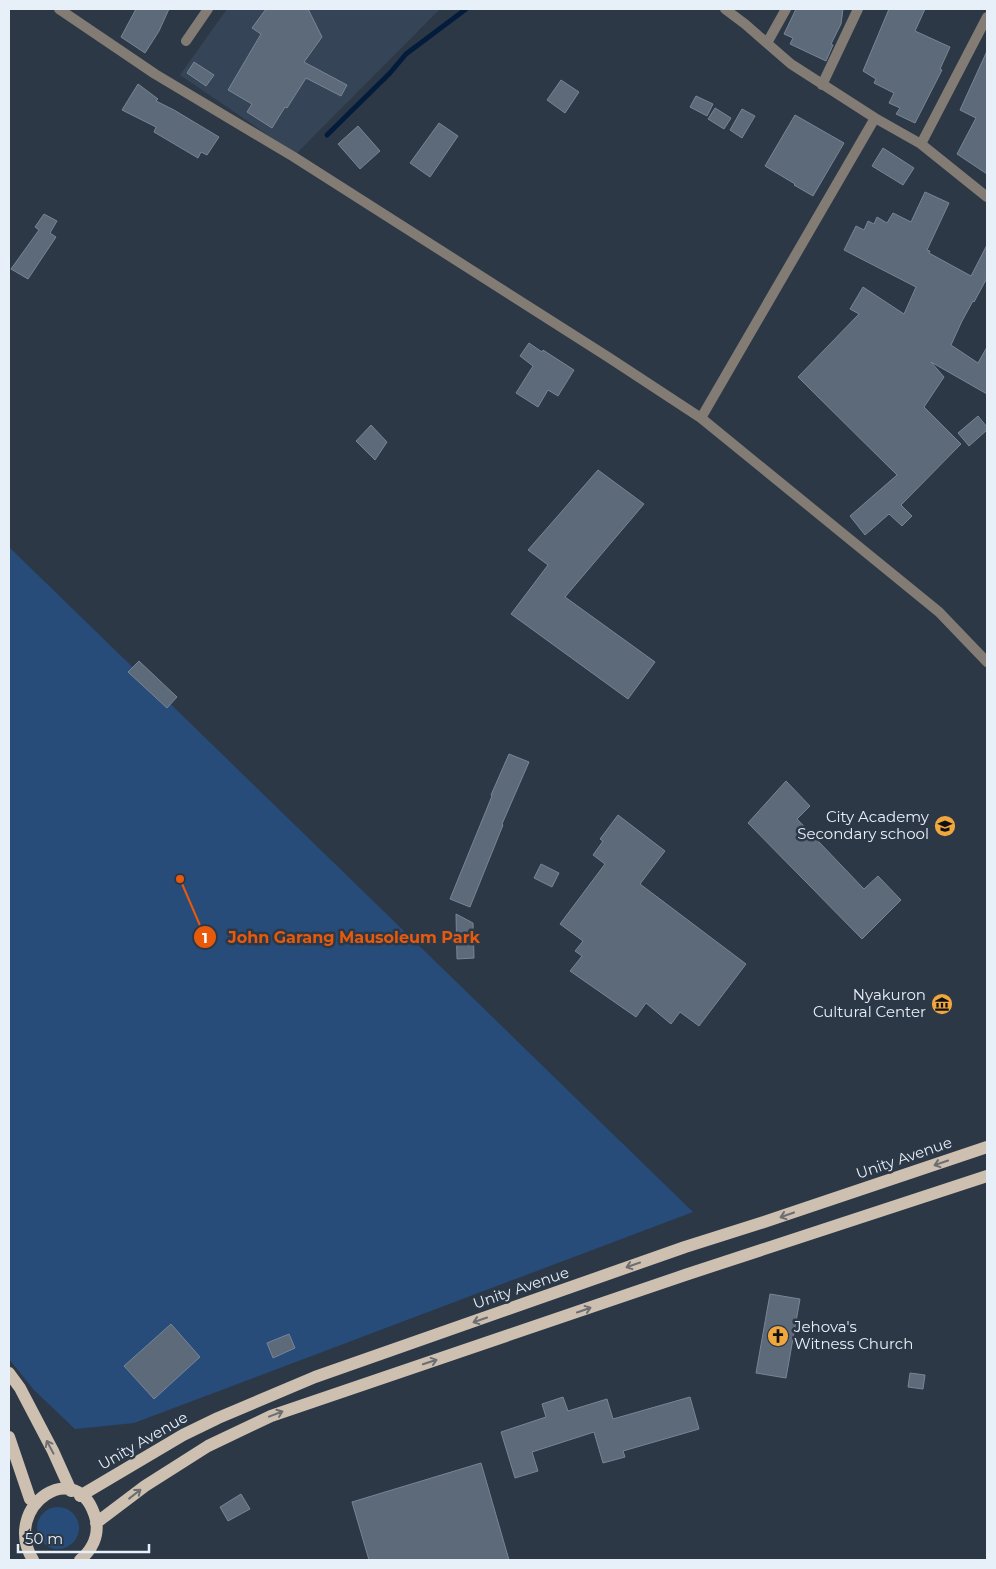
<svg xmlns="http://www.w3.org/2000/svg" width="996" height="1569" font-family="Montserrat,sans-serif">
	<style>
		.built { fill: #354457 }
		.green { fill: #274c7a }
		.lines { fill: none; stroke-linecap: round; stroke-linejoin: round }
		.stream { stroke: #031c3c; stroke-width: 5 }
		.building { fill: #5d6a7a; stroke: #788596 }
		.street { stroke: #827c75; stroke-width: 10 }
		.primary { stroke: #cdc0b0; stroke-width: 12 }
		.oneway { stroke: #6d6e71 }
		.labels { text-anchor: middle; stroke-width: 5; stroke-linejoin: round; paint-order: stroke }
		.poi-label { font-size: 15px; fill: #e7eff8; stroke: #2d3847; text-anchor: end }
		.street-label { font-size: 15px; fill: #e7eff8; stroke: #2d3847 }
		.leader { fill: none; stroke: #e8590c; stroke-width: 2 }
		.callout-dot { fill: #e8590c; stroke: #2d3847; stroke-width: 2 }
		.mark-label { font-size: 15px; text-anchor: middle; font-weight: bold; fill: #fff }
		.callout-label { font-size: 16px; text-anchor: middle; font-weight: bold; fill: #e8590c; stroke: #2d3847; stroke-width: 5; stroke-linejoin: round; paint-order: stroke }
	</style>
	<rect width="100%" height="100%" fill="#2d3847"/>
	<path class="built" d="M227 9H440L296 154 180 75Z"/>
	<path class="green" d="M9 547 693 1212 134 1423 75 1429 34 1390 9 1359Z
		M37 1528a21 21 0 1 1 42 0a21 21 0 1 1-42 0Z"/>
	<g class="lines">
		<path class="stream" d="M327 135 390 73 406 54 466 9"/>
	</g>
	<path class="building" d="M136 9H169L159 31 145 53 121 37Z
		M266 9H308L322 37 304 62 347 85 341 96 306 78 287 108 285 107 272 128 247 112 252 104 228 90 261 34 252 28Z
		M796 9H843L841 24 831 44 833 45 826 61 790 44 793 38 784 34Z
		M889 9H925L915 31 950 47 940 69 942 70 915 123 896 114 900 108 889 103 894 93 874 83 876 79 863 71Z
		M987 51V174L957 154 976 118 960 110Z
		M194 62 214 75 206 86 187 73Z
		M561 80 579 92 565 113 547 100Z
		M138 84 158 99 156 101 174 110 219 137 207 155 201 152 198 158 154 132 156 127 122 110Z
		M696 96 713 104 707 116 690 107Z
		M715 108 731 118 724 129 708 119Z
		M742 109 755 116 742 138 730 130Z
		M795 115 844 143 813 196 794 185 795 184 765 166Z
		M439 123 458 136 430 177 410 163Z
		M358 126 380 151 360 169 338 144Z
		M883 148 914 168 903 185 872 166Z
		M925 192 949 203 927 250 930 251 929 253 971 276 987 245V278L974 302 973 301 962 321 951 345 978 363 987 347V394L931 362 944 377 924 407 961 444 901 505 912 516 902 526 889 514 865 535 850 516 897 475 798 377 859 314 850 309 863 287 904 314 916 287 844 250 856 226 864 230 868 221 874 224 877 217 887 223 893 213 911 222Z
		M44 214 57 221 50 233 56 237 28 279 11 269 39 230 35 227Z
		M529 343 542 352 543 350 574 370 558 396 548 390 538 407 516 393 533 366 520 356Z
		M978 416 987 427V430L969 446 958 433Z
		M371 425 387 442 375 460 356 441Z
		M598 470 644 504 565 597 655 662 628 699 511 614 548 565 528 550Z
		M139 661 177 697 167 708 128 672Z
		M509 754 529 762 502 824 503 825 470 907 450 899 492 796 491 795Z
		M786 781 810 806 797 819 864 889 878 876 901 900 862 939 748 823Z
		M618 815 665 851 640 884 746 964 699 1026 680 1012 671 1024 646 1003 636 1017 570 971 582 956 575 951 583 941 560 924 605 864 593 855 603 841 600 839Z
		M541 864 559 873 552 887 534 878Z
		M456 914 473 923 474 958 457 959Z
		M770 1294 800 1299 786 1378 756 1373Z
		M171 1324 200 1357 154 1399 124 1366Z
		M289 1334 295 1348 273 1358 267 1343Z
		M910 1373 925 1375 923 1389 908 1387Z
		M563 1397 568 1411 607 1399 613 1419 690 1397 699 1429 623 1451 625 1457 603 1463 594 1432 532 1452 538 1471 515 1478 501 1432 546 1417 542 1404Z
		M481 1463 509 1560H369L352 1502Z
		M241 1494 250 1509 228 1521 220 1507Z"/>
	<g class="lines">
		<path class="street" d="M59 9 155 74 294 157 608 357 701 418 939 612 987 662
			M725 9 745 24 791 64 875 118 921 144 987 197
			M186 41 208 9
			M767 43 786 9
			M822 85 858 9
			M921 144 987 17
			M701 418 875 118"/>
		<path class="primary" d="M9 1373 20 1388 53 1451 71 1491
			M9 1437 30 1499
			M80 1496 183 1435 218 1418 315 1377 685 1247 764 1222 987 1147
			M96 1523 145 1486 208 1446 271 1416 685 1275 987 1176
			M33 1560C0 1506 79 1453 96 1520 99 1536 92 1550 80 1560"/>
	</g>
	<defs><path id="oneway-shaft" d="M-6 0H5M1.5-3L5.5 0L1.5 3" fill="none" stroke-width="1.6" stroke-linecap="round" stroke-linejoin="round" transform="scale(1.25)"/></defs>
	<g class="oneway">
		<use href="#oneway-shaft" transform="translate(941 1163) rotate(161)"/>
		<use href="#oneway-shaft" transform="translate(787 1215) rotate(161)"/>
		<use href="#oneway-shaft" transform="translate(633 1265) rotate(161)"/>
		<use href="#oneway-shaft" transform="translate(584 1310) rotate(-19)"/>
		<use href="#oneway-shaft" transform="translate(480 1320) rotate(161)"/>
		<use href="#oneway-shaft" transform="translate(430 1362) rotate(-18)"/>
		<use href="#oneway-shaft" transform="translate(276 1414) rotate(-21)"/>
		<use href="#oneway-shaft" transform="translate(50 1447) rotate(-118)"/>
		<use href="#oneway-shaft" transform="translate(135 1494) rotate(-38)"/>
	</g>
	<defs>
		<g id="school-disc" transform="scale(1.125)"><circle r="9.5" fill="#efa73e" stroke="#2d3847"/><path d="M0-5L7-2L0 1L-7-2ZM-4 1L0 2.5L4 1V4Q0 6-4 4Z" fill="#111"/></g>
		<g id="museum-disc" transform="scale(1.125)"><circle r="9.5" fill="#efa73e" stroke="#2d3847"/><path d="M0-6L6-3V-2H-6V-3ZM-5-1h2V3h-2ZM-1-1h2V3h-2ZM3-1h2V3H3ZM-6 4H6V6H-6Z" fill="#111"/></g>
		<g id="church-disc" transform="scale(1.125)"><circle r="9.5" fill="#efa73e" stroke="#2d3847"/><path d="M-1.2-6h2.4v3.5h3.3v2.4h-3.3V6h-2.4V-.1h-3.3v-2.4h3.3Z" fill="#111"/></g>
	</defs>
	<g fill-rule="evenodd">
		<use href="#school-disc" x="945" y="826"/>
		<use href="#museum-disc" x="942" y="1004"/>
		<use href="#church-disc" x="778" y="1336"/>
	</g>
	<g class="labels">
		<g class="poi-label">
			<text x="929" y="822">City Academy<tspan x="929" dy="17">Secondary school</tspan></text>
			<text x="926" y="1000">Nyakuron<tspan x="926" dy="17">Cultural Center</tspan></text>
			<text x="794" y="1332" text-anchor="start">Jehova's<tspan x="794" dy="17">Witness Church</tspan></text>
		</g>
		<g class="street-label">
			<text transform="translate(904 1158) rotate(-19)" y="5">Unity Avenue</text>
			<text transform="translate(521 1288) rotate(-19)" y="5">Unity Avenue</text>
			<text transform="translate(143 1441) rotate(-30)" y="5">Unity Avenue</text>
		</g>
	</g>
	<path class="leader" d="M180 879L205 937"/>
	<g class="callout-dot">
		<circle cx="180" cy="879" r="5"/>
		<circle cx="205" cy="937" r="12"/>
	</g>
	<g class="mark-label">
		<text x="205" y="943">1</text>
	</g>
	<g class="callout-label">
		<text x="354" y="943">John Garang Mausoleum Park</text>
	</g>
	<rect width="996" height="1569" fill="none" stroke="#e7eff8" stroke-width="20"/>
	<path d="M18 1544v8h131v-8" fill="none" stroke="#e7eff8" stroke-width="2.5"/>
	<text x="25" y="1544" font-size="15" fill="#e7eff8" stroke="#2d3847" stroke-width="4" paint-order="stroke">50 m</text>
</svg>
